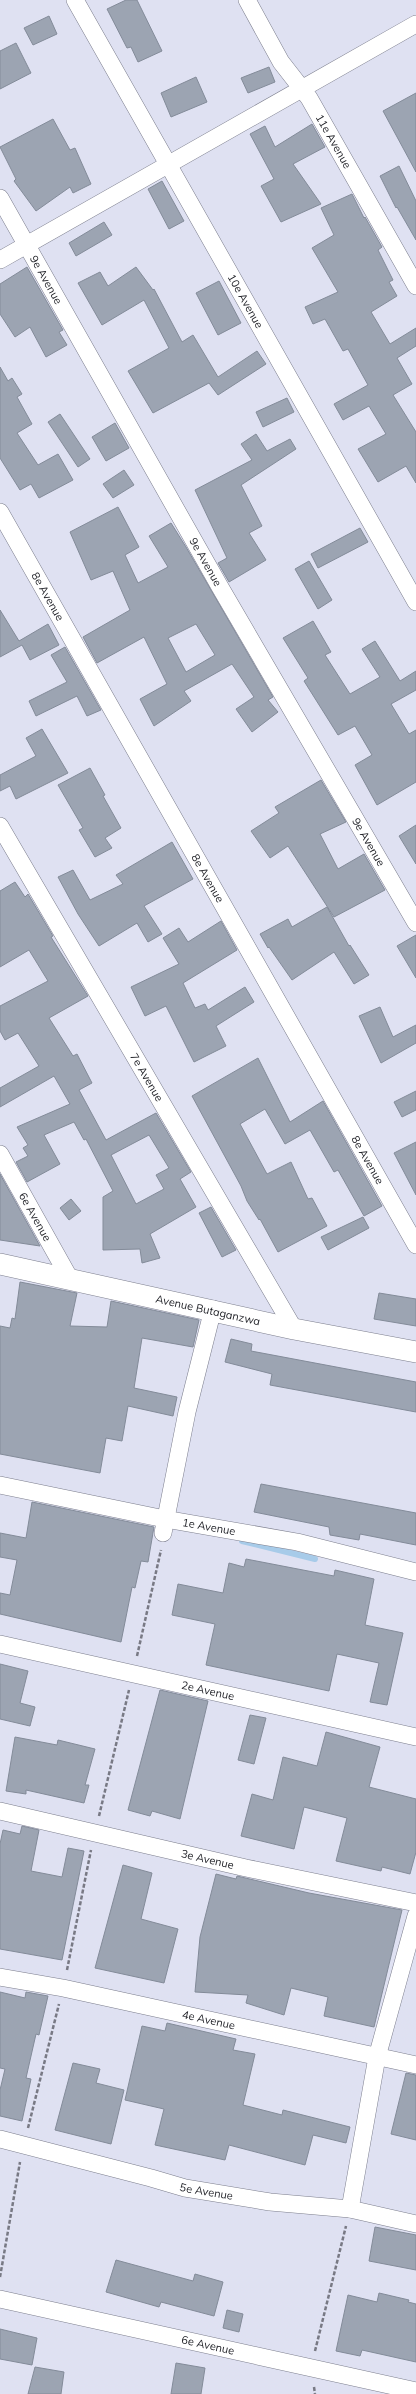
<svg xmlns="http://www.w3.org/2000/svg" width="416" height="2394" font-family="Mulish,sans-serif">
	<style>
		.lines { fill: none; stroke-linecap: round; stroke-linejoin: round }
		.stream { stroke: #a7cbe9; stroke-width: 6 }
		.building { fill: #9ca4b2; stroke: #838b99; fill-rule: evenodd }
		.minor-casing { stroke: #7c7e8d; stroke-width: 18 }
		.tertiary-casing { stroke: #7c7e8d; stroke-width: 22 }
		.path { stroke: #787984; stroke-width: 2.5; stroke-dasharray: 4 2; stroke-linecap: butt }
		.minor { stroke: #fff; stroke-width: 17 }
		.tertiary { stroke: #fff; stroke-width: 21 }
		.labels { text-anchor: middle; stroke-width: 4; stroke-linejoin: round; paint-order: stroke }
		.street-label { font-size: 11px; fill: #23242a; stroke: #edeefc }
	</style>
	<rect width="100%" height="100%" fill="#dfe1f2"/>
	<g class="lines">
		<path class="stream" d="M242 1541 315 1559"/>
	</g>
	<path class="building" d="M126 0H137L162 51 138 62 131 47 127 48 107 9Z
		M49 16 57 34 33 45 24 28Z
		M16 43 31 73 0 89V51Z
		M269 67 275 82 248 93 241 78Z
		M196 77 207 102 171 117 161 93Z
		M416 93V172L383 111Z
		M53 119 70 150 75 148 91 184 73 193 70 187 36 211 14 181 16 179 0 147Z
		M312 124 325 147 293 164 321 204 281 222 261 186 274 179 250 134 265 126 275 147Z
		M399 166 416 201V240L397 207 396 208 380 176Z
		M162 181 184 221 169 229 148 189Z
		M352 194 364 218 365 217 382 247 378 250 393 280 389 282 397 296 371 312 390 344 416 328V346L397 358 412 384 393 395 416 432V483L406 466 378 482 358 449 386 434 369 406 343 420 334 404 368 385 348 349 343 351 325 319 313 324 305 307 338 292 312 248 334 235 321 208Z
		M104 222 112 235 76 256 69 243Z
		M27 267 63 330 59 332 67 345 46 357 30 327 15 337 0 314V284Z
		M136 267 153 290 154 289 182 342 193 335 218 377 257 351 266 364 218 395 209 383 153 413 128 371 169 348 144 300 102 325 78 283 100 272 108 286Z
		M219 281 241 323 218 335 196 293Z
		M0 367 8 381 12 378 22 394 17 397 32 424 17 433 38 465 58 454 73 480 39 498 31 484 20 490 0 458Z
		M287 398 294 412 263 427 256 412Z
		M60 414 90 459 78 467 48 422Z
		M115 423 129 448 106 461 92 437Z
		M256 434 267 451 290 439 296 449 241 485 262 526 249 533 266 560 229 582 218 563 227 558 195 490 252 460 241 444Z
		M124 470 134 485 113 498 103 484Z
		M118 507 139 547 125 555 138 583 168 567 149 536 171 523 186 547 273 697 268 700 278 712 252 732 236 709 254 697 232 664 184 691 191 701 154 726 140 699 167 684 144 637 97 663 83 637 130 610 113 571 91 580 70 532ZM196 624 215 655 186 672 168 638Z
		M360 528 368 542 318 568 311 554Z
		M309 561 332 600 318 609 295 569Z
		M0 610 19 641 48 624 59 645 30 660 22 645 0 657Z
		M313 621 331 652 325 655 350 694 380 677 362 649 375 641 400 681 416 671V690L391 704 409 734 416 730V782L377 805 355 765 372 755 355 726 338 735 304 681 308 678 283 638Z
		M65 647 101 710 87 716 77 696 36 716 29 701 67 682 51 655Z
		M42 729 68 773 16 799 10 786 0 791V775L36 756 26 738Z
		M90 768 105 795 103 796 121 828 105 838 112 848 95 857 79 830 83 828 58 785Z
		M321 780 346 822 320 834 338 869 364 854 385 890 334 917 288 846 270 858 251 831 279 813 275 807Z
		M416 825V864L399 836Z
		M172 842 193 879 144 906 162 934 148 942 137 923 99 946 78 914 58 877 73 870 90 900 123 884 116 875Z
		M15 882 25 897 28 894 53 936 51 937 88 996 49 1018 73 1056 77 1054 92 1083 79 1090 106 1140 156 1113 191 1172 180 1179 196 1207 150 1234 160 1258 142 1263 140 1249 103 1250V1197L113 1191 86 1139 84 1140 74 1122 44 1135 60 1164 27 1182 16 1162 28 1156 23 1148 28 1145 17 1127 70 1104 54 1076 0 1107V1088L39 1066 18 1033 5 1040 0 1031V1006L48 981 29 950 0 967V891ZM149 1135 169 1168 156 1175 164 1189 136 1204 111 1155Z
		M327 907 349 946 350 945 369 975 354 984 334 952 292 980 269 947 268 948 260 934 288 919 292 927Z
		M221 921 237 950 183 983 195 1008 205 1004 208 1010 245 987 254 1002 216 1026 226 1046 194 1062 166 1006 145 1016 131 987 179 964 163 938 179 928 188 942Z
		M416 935V978L397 946Z
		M380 1007 393 1037 416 1025V1043L381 1063 359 1016Z
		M258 1058 290 1122 323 1101 382 1206 364 1216 338 1170 334 1172 310 1130 285 1144 265 1109 240 1124 267 1174 291 1162 308 1199 312 1198 327 1226 278 1252 260 1219 259 1220 247 1201 241 1186 192 1096Z
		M416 1091V1110L402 1117 394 1102Z
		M416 1142V1195L394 1153Z
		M0 1174 40 1246 0 1240Z
		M71 1199 81 1211 69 1220 60 1208Z
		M211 1207 236 1250 222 1257 199 1213Z
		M363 1217 369 1228 328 1250 321 1237Z
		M20 1282 77 1293 70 1326 107 1327 111 1301 199 1320 193 1347 142 1338 134 1388 177 1397 173 1416 128 1406 122 1441 106 1438 100 1473 0 1454V1326L10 1328 12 1318 15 1319Z
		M379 1293 416 1299V1326L374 1319Z
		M231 1339 252 1344 251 1351 416 1382V1412L270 1385 272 1374 225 1362Z
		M261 1484 416 1513V1545L360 1534 359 1540 330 1535 329 1527 254 1512Z
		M32 1502 154 1527 148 1562 141 1561 135 1588 132 1587 121 1642 0 1614V1593L10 1595 17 1560 0 1557V1533L26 1538Z
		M246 1559 334 1576 335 1570 374 1579 365 1625 403 1633 387 1705 370 1702 379 1663 337 1654 329 1691 206 1665 215 1624 172 1615 178 1584 223 1593 229 1563 244 1567Z
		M0 1664 28 1671 20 1703 35 1707 30 1726 0 1719Z
		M160 1690 208 1701 180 1819 152 1811 150 1816 128 1810Z
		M250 1715 266 1718 254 1764 238 1760Z
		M326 1732 380 1747 369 1787 416 1799V1852L410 1874 382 1867 381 1871 336 1861 347 1818 304 1807 294 1849 241 1836 252 1794 273 1800 283 1757 317 1766Z
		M15 1737 57 1745 58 1740 95 1749 85 1785H89L84 1803 26 1790V1794L6 1791Z
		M22 1826 39 1830 31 1871 62 1877 68 1848 84 1851 62 1960 0 1949V1844L3 1830 20 1834Z
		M123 1865 152 1873 141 1919 178 1929 164 1983 95 1968Z
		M216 1874 236 1879 237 1876 309 1893 402 1910 374 2027 324 2016 328 1997 291 1988 284 2015 246 2003 248 1995 195 1992 200 1937Z
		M0 1992 25 1998 26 1992 48 1996 39 2035 36 2034 26 2078 31 2079 22 2121 0 2116V2090L5 2069 0 2068Z
		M167 2023 236 2039 233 2050 255 2054 243 2105 282 2115 283 2110 350 2127 346 2143 313 2135 305 2165 229 2145 225 2160 155 2145 164 2109 125 2100 142 2026 165 2031Z
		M73 2063 100 2069 96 2083 124 2090 111 2144 55 2130Z
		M406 2073 416 2075V2140L391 2134Z
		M375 2227 416 2235V2270L369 2261Z
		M116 2260 193 2281 195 2274 223 2282 214 2316 161 2302 159 2307 106 2292Z
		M379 2293 409 2300 408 2302 416 2304V2362L362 2350 360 2356 336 2351 348 2295 377 2302Z
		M227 2310 243 2314 239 2332 223 2328Z
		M0 2329 37 2338 32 2365 0 2359Z
		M176 2363 205 2368 201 2394H171Z
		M35 2367 64 2372 61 2394H28Z"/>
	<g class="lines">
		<g class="minor-casing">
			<g id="minor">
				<path id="s1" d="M75 0 416 602"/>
				<path id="s2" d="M247 0 281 62 309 98 416 286"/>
				<path id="s3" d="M0 198 220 587 416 923"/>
				<path d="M0 260 416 24"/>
				<path id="s4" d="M0 512 416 1245"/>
				<path id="s5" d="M0 826 294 1329"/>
				<path id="s6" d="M0 1154 70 1279"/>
				<path id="s7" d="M0 1485 165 1519 297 1542 416 1572"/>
				<path d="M163 1533 187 1412 213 1309"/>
				<path id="s8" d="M0 1644 416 1737"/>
				<path id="s9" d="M0 1811 246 1868 416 1903"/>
				<path id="s10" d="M0 1977 63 1988 416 2065"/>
				<path id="s11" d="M0 2139 151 2178 185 2188 270 2202 350 2209 416 2224"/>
				<path d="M350 2209 377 2057 416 1916"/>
				<path id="s12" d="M0 2299 416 2391"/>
			</g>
		</g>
		<g class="tertiary-casing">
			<g id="tertiary">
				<path id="s13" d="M0 1264 294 1329 416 1352"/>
			</g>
		</g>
		<path class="path" d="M137 1656 161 1550
			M99 1816 129 1690
			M67 1970 91 1850
			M28 2128 59 2004
			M0 2277 20 2162
			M315 2351 346 2226
			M314 2387 315 2394"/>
		<use href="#minor" class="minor"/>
		<use href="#tertiary" class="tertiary"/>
	</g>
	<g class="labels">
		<g class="street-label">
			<text dy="4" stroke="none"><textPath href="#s2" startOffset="166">11e Avenue</textPath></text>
			<text dy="4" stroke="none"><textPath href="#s3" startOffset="94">9e Avenue</textPath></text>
			<text dy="4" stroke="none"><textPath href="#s1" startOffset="346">10e Avenue</textPath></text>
			<text dy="4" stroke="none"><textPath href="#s3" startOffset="418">9e Avenue</textPath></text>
			<text dy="4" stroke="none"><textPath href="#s4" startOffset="97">8e Avenue</textPath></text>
			<text dy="4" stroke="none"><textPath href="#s3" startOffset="742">9e Avenue</textPath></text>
			<text dy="4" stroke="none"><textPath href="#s4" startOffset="421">8e Avenue</textPath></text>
			<text dy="4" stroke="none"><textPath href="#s5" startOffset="291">7e Avenue</textPath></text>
			<text dy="4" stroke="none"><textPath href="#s4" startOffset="745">8e Avenue</textPath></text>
			<text dy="4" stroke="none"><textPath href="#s6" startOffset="72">6e Avenue</textPath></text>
			<text dy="4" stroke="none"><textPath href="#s13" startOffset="213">Avenue Butaganzwa</textPath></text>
			<text dy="4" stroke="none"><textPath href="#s7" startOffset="213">1e Avenue</textPath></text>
			<text dy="4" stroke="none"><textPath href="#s8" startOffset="213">2e Avenue</textPath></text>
			<text dy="4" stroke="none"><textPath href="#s9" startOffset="213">3e Avenue</textPath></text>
			<text dy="4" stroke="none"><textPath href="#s10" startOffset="213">4e Avenue</textPath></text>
			<text dy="4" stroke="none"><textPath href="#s11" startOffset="213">5e Avenue</textPath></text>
			<text dy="4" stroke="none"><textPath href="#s12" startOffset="213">6e Avenue</textPath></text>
		</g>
	</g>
</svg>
